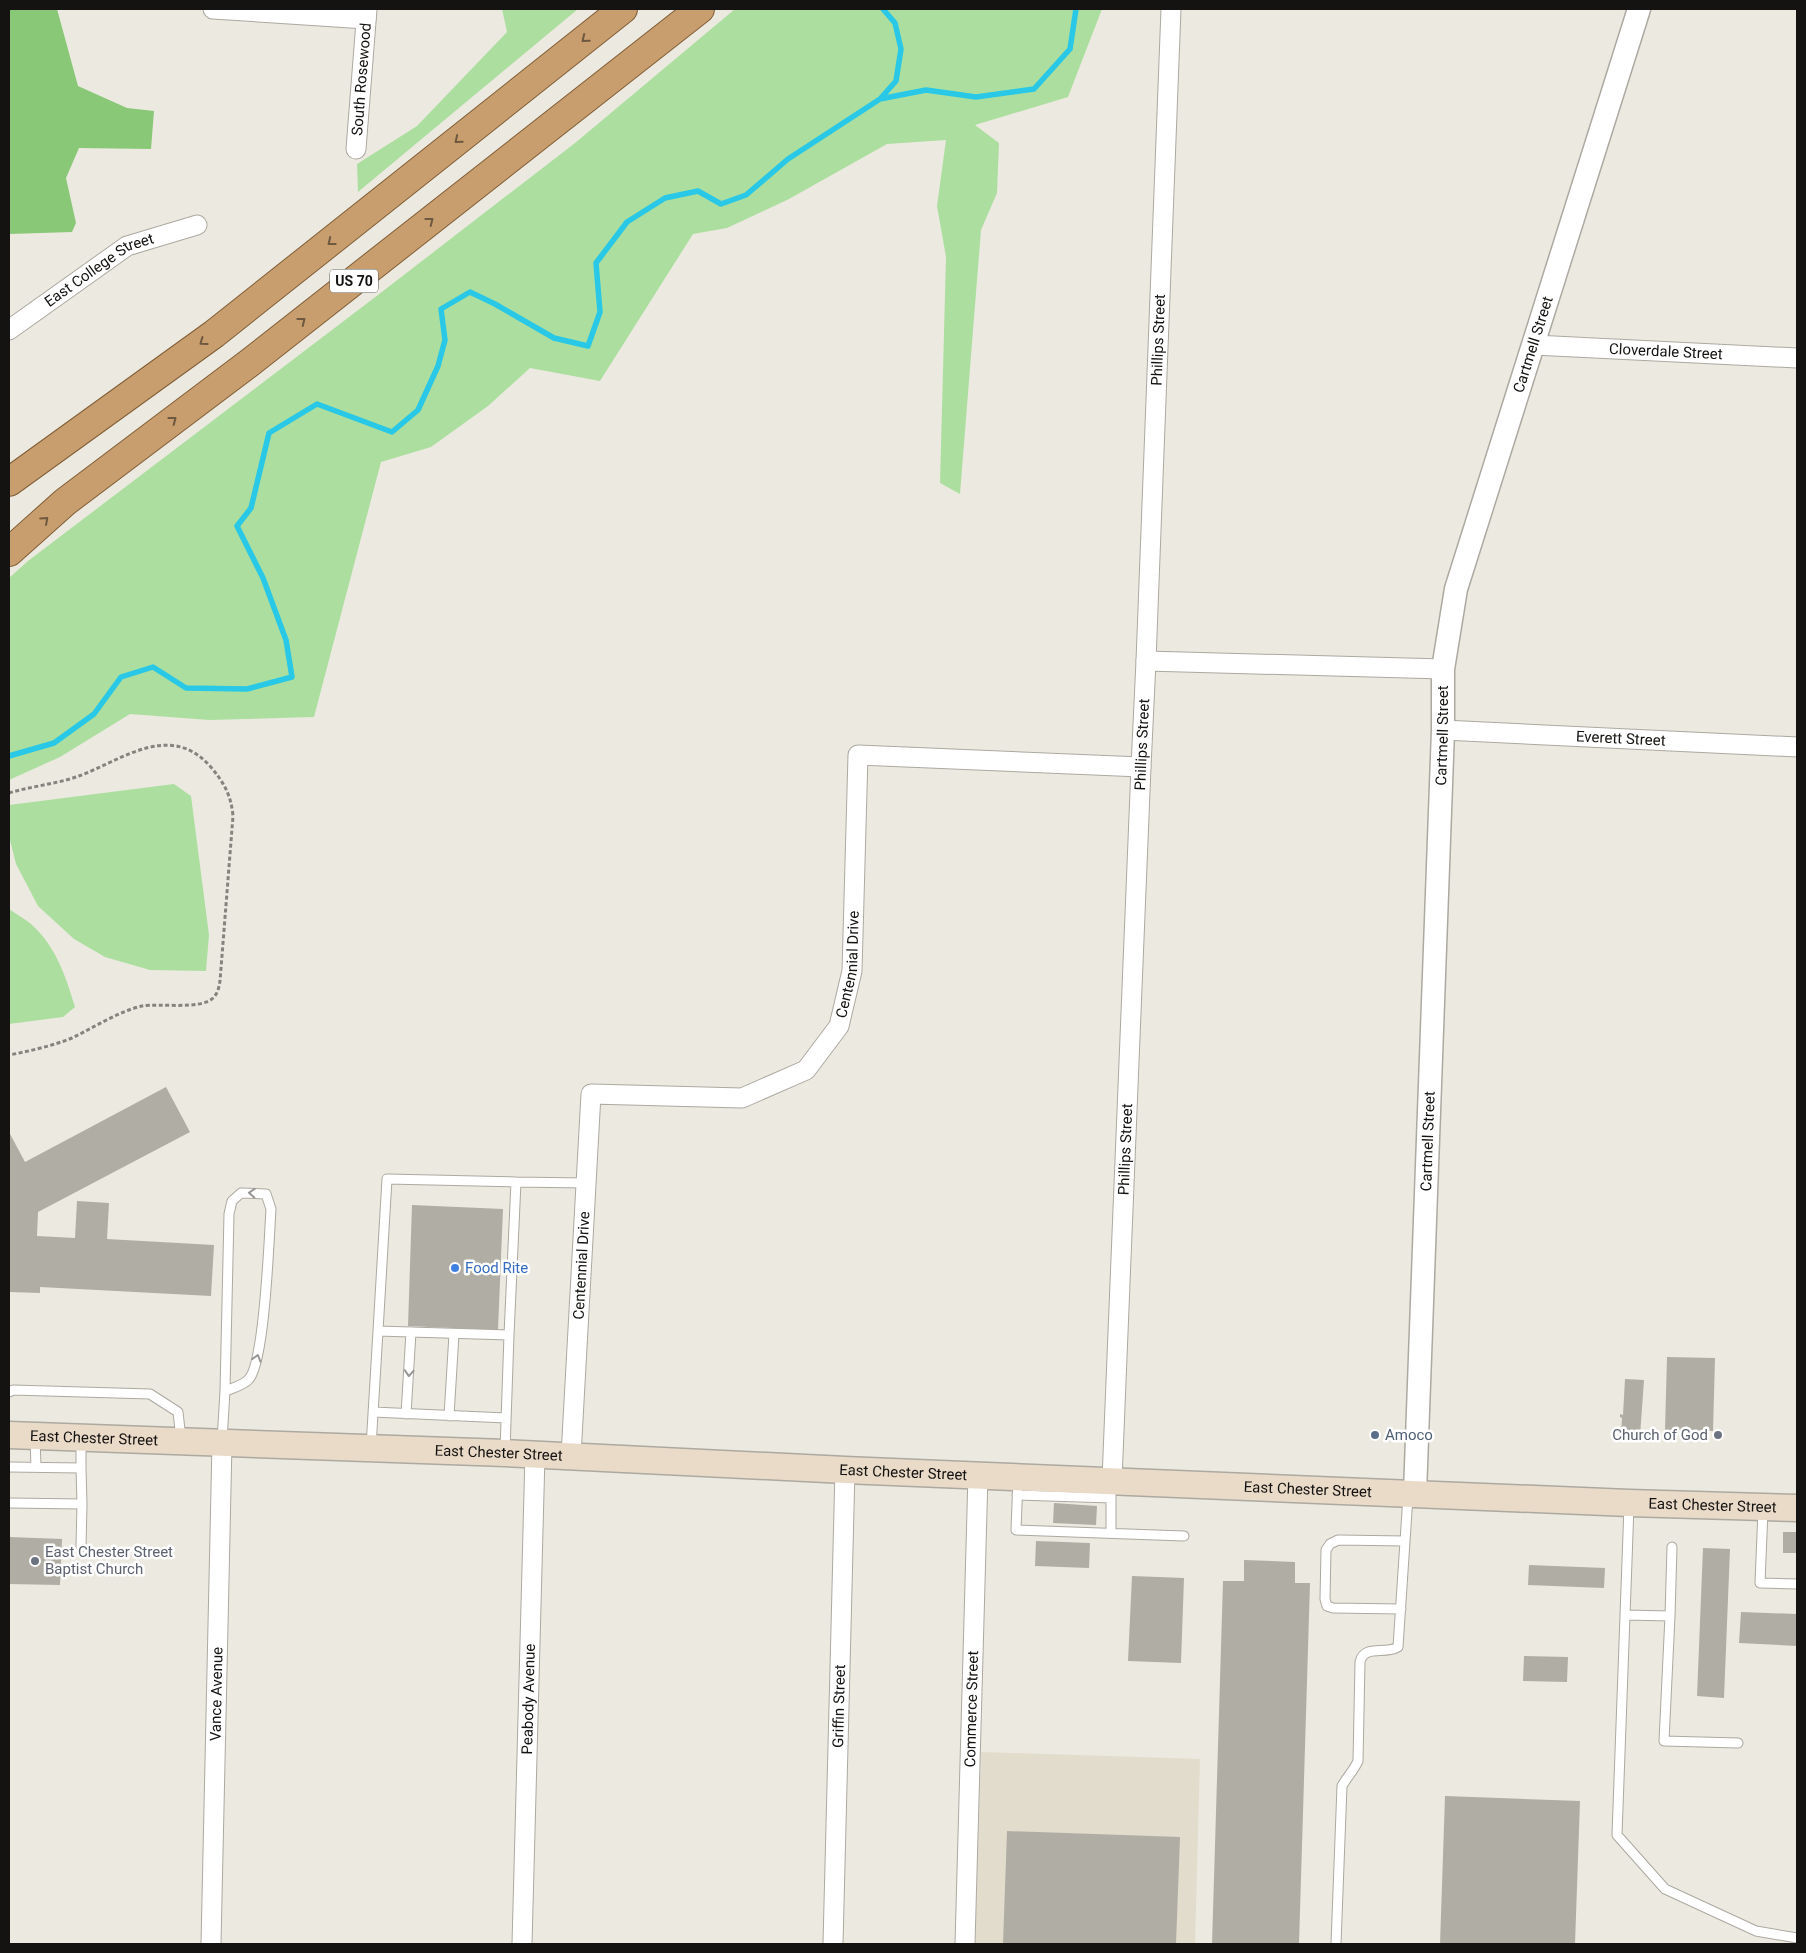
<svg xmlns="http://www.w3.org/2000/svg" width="1806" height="1953" font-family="Roboto,sans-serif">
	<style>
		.built { fill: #e2dccc }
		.green { fill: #acdf9f }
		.forest { fill: #88c877 }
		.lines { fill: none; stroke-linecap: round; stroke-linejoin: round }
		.stream { stroke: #28c8e6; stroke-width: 5.5 }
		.building { fill: #b0ada5 }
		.service-casing { stroke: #aca9a1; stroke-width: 11 }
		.minor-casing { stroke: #aca9a1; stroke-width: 21 }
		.tertiary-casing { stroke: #aca9a1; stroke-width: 25 }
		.secondary-casing { stroke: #aca9a1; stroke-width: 29 }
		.trunk-casing { stroke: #805e36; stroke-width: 30 }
		.path { stroke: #86837e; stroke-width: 3; stroke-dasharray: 4 2.5; stroke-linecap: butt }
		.service { stroke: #fff; stroke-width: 9 }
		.minor { stroke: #fff; stroke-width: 19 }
		.tertiary { stroke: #fff; stroke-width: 22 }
		.secondary { stroke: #eadbc9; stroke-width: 26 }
		.trunk { stroke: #c89e6e; stroke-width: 28 }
		.oneway { stroke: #6e5840 }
		.oneway2 { stroke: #969594 }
		.shop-dot { fill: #3f7fe0; stroke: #fff; stroke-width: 2 }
		.service-dot { fill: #5c6f8a; stroke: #fff; stroke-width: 2 }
		.worship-dot { fill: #6b7280; stroke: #fff; stroke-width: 2 }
		.labels { text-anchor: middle; stroke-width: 5; stroke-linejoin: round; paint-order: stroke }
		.shield { fill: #fff; stroke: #5b5a58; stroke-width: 1 }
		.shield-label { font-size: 14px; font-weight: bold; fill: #151311 }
		.street-label { font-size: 15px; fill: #151311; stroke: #fff }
		.shop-label { font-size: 15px; fill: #366cbe; stroke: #fff; text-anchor: start }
		.service-label { font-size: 15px; fill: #4e5e75; stroke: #fff; text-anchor: start }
		.worship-label { font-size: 15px; fill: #5b616d; stroke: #fff; text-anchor: end }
	</style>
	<rect width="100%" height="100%" fill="#ece9e0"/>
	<path class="built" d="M981 1752 1200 1759 1195 1944H975Z"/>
	<path class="green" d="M502 9H578L358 192 357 164 417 126 507 32Z
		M735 9H1102L1068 97 975 125 999 143 997 193 981 230 960 494 940 483 946 257 937 206 946 140 887 144 789 199 727 228 693 234 600 381 530 368 488 406 431 447 381 462 314 717 209 720 130 714 60 757 9 780V578L28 561 374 298 575 143Z
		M174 784 191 796 209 935 206 971 150 970 105 957 74 939 38 906 16 864 9 836V805Z
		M9 909C16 914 25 919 31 924 56 946 66 977 75 1007L63 1017 9 1024Z"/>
	<path class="forest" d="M9 9H57L78 86 127 108 154 111 151 149 79 148 66 178 76 223 72 232 9 234Z"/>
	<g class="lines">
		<path class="stream" d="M880 99 896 81 901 49 895 23 883 9
			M9 756 54 743 94 714 121 677 153 667 186 688 247 689 292 677 286 640 263 578 237 526 251 508 269 433 317 404 392 432 418 410 438 366 445 340 441 309 470 292 495 304 554 338 588 346 600 312 596 263 627 222 665 198 698 191 721 204 746 195 788 159 880 99 926 90 976 97 1034 89 1070 49 1076 9"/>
	</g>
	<path class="building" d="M166 1087 190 1132 38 1212 37 1236 75 1238 77 1201 109 1203 107 1239 214 1245 211 1296 40 1287V1293L9 1292V1132L25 1162Z
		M412 1205 503 1209 498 1330 408 1326Z
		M1667 1357 1715 1358 1713 1431 1665 1430Z
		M1625 1379 1644 1380 1640 1436 1621 1434 1622 1418 1620 1417V1414L1623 1415Z
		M1054 1503 1097 1506 1096 1525 1053 1523Z
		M1783 1532H1797V1553H1783Z
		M9 1537 62 1539 60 1585 9 1584Z
		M1036 1541 1090 1543 1089 1568 1035 1566Z
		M1703 1548 1730 1549 1724 1698 1697 1696Z
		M1244 1560 1295 1562V1583H1310L1299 1944H1212L1223 1581H1244Z
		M1529 1565 1605 1568 1604 1588 1528 1585Z
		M1132 1576 1184 1578 1181 1663 1128 1661Z
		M1741 1612 1797 1614V1646L1739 1643Z
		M1524 1656 1568 1657 1567 1682 1523 1681Z
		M1445 1796 1580 1801 1575 1944H1440Z
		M1007 1831 1180 1837 1176 1944H1003Z"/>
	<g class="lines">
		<g class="service-casing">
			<path id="service" d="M378 1331 387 1179 516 1182
				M509 1335 516 1182 586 1183
				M9 1392 13 1390 150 1394 178 1412 181 1439
				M373 1412 506 1418
				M406 1414 411 1332
				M449 1416 454 1334
				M35 1438 36 1467
				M81 1439V1468
				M222 1441 225 1391 229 1214 232 1201 241 1193 266 1194 271 1209C269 1238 265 1361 249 1379 244 1385 233 1388 225 1391
				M371 1447 378 1331 509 1335 505 1450
				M9 1467 81 1468 82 1504 9 1503
				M1018 1479 1016 1530 1184 1536
				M1111 1492V1533
				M1017 1495 1111 1498
				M1629 1506 1617 1835 1665 1889 1756 1931 1797 1938
				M1763 1510 1760 1583 1797 1584
				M81 1547 82 1504
				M1401 1609 1333 1608 1327 1606 1325 1599 1326 1550 1330 1544 1338 1540 1405 1541
				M1625 1615 1670 1616 1672 1547
				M1670 1616 1664 1741 1738 1743
				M1336 1944 1342 1786C1347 1777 1354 1770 1358 1761L1360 1662C1364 1644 1385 1655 1398 1647L1408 1496"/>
		</g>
		<g class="minor-casing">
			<g id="minor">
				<path d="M213 9 366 19"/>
				<path id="s1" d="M356 149 367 9"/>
				<path id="s2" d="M9 330 127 246 197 225"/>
				<path id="s3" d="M1534 345 1797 358"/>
				<path d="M1146 661 1443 669"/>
				<path id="s4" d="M1443 730 1797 747"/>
				<path id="s5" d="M571 1456 591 1094 742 1098 806 1070 839 1026 852 971 858 755 1141 767"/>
				<path id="s6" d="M1112 1480 1141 767 1146 661 1171 9"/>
				<path id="s7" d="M211 1944 222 1443"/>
				<path id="s8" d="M522 1944 535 1455"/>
				<path id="s9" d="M833 1944 845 1470"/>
				<path id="s10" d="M965 1944 978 1475"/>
			</g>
		</g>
		<g class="tertiary-casing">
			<g id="tertiary">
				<path id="s11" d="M1415 1493 1443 730V669L1456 589 1639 9"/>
			</g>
		</g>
		<g class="secondary-casing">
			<g id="secondary">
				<path id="s12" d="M9 1435 505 1453 845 1470 1629 1503 1797 1508"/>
			</g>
		</g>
		<g class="trunk-casing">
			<path id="trunk" d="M9 482 214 334 623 9
				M9 552 65 502 248 364 700 9"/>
		</g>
		<path class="path" d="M9 793C32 786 57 784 79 776 122 760 169 722 209 765 223 781 231 794 233 816L220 981C219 987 218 993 213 998 201 1010 159 1003 142 1006 117 1012 95 1027 72 1038 52 1046 30 1051 9 1055"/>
		<use href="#service" class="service"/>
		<use href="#minor" class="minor"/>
		<use href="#tertiary" class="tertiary"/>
		<use href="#secondary" class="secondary"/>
		<use href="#trunk" class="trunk"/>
	</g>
	<defs><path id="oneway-chevron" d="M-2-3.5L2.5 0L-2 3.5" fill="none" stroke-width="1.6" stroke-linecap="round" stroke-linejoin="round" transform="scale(1.25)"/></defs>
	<g class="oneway">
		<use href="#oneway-chevron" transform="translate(585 39) rotate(141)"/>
		<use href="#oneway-chevron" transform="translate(458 140) rotate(141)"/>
		<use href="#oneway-chevron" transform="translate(430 221) rotate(-38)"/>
		<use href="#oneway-chevron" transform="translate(331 242) rotate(142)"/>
		<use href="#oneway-chevron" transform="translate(302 321) rotate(-38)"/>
		<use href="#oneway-chevron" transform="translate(203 342) rotate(144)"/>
		<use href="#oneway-chevron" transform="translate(173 420) rotate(-37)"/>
		<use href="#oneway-chevron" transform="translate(45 520) rotate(-42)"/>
	</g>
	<g class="oneway2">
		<use href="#oneway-chevron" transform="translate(252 1193) rotate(-177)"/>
		<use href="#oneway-chevron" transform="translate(257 1358) rotate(-73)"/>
		<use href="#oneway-chevron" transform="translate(409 1373) rotate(94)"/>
	</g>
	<circle class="shop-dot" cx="455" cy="1268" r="5"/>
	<circle class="service-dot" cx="1375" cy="1435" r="5"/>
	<g class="worship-dot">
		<circle cx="1718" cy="1435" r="5"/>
		<circle cx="35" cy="1561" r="5"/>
	</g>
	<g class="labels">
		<rect class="shield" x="330" y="269.5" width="48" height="23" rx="4"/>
		<g class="shield-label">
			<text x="354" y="286">US 70</text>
		</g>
		<g class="street-label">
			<text dy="5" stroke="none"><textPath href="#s1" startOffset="70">South Rosewood</textPath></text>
			<text dy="5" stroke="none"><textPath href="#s2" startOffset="109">East College Street</textPath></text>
			<text dy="5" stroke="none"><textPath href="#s6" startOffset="1141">Phillips Street</textPath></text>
			<text dy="5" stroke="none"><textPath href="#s11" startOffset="1162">Cartmell Street</textPath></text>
			<text dy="5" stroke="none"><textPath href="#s3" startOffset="132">Cloverdale Street</textPath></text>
			<text dy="5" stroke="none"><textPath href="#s11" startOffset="758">Cartmell Street</textPath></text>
			<text dy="5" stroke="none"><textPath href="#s4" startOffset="178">Everett Street</textPath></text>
			<text dy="5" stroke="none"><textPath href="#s6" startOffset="736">Phillips Street</textPath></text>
			<text dy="5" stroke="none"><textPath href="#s5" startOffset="701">Centennial Drive</textPath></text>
			<text dy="5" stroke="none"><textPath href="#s11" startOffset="352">Cartmell Street</textPath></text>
			<text dy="5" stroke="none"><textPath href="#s6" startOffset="331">Phillips Street</textPath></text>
			<text dy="5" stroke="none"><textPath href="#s5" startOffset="191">Centennial Drive</textPath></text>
			<text dy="5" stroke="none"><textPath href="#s12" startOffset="85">East Chester Street</textPath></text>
			<text dy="5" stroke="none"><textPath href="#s12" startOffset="490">East Chester Street</textPath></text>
			<text dy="5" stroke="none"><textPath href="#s12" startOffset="895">East Chester Street</textPath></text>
			<text dy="5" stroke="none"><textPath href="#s12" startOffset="1300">East Chester Street</textPath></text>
			<text dy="5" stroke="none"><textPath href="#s12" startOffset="1705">East Chester Street</textPath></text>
			<text dy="5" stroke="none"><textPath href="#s7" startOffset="250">Vance Avenue</textPath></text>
			<text dy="5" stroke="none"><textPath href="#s8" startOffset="245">Peabody Avenue</textPath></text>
			<text dy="5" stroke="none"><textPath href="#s9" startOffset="238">Griffin Street</textPath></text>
			<text dy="5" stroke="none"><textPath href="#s10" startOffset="235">Commerce Street</textPath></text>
		</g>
		<g class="shop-label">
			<text x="465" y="1273">Food Rite</text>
		</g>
		<g class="service-label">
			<text x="1385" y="1440">Amoco</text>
		</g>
		<g class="worship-label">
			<text x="1708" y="1440">Church of God</text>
			<text x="45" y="1557" text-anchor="start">East Chester Street<tspan x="45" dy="17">Baptist Church</tspan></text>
		</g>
	</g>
	<rect width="1806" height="1953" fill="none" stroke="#151311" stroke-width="20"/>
</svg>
